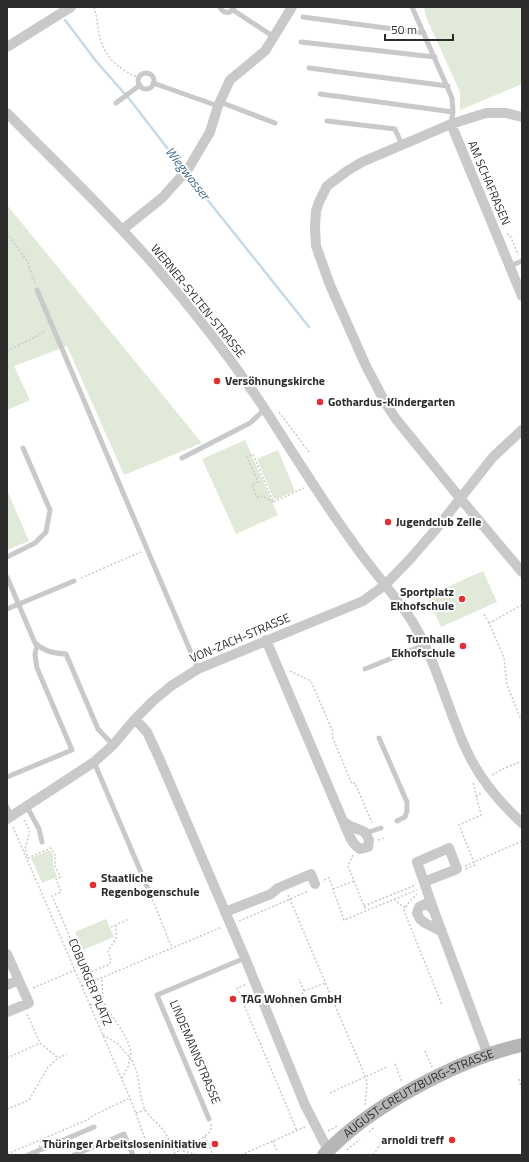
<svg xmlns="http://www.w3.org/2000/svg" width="529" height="1162" font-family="'Titillium Web',sans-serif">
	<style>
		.green { fill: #e1ead9 }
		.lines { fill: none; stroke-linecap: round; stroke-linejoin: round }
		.stream { stroke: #c5d9ea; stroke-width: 2.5 }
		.path { stroke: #c9c9c9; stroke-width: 1.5; stroke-dasharray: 2 2; stroke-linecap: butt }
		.lane { stroke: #c9c9c9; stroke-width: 5 }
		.street { stroke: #c9c9c9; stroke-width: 10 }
		.secondary { stroke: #b6b6b6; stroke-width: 14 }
		.path-bridge { stroke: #c9c9c9; stroke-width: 1.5; stroke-dasharray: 2 2; stroke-linecap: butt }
		.poi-dot { fill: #e22f31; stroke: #fff; stroke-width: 1.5 }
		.labels { text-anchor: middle; stroke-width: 4; stroke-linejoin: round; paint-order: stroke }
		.street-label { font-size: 12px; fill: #2c2c2c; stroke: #fff }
		.poi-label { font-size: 12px; font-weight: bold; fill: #2c2c2c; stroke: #fff; text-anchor: start }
		.water-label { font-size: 13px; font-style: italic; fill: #3c688c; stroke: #fff }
	</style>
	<rect width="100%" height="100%" fill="#fff"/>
	<path class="green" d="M424 7H522V84L460 110V92L426 17Z
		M7 205 202 443 124 475 67 346 14 366 30 400 7 410Z
		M245 440 278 515 236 534 202 459Z
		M278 450 295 491 274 500 257 459Z
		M7 490 29 541 7 550Z
		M483 571 497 602 441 627 427 596Z
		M50 850 53 855V866L57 877 42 883 31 858Z
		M106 919 114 937 83 950 75 932Z"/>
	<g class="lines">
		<path class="stream" d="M65 20 96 61 131 101 184 170
			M187 174 309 327"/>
		<path class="path" d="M94 7C98 18 97 30 101 41 106 59 122 71 139 78
			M7 233 27 261 35 283
			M507 234 510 235 518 255
			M7 351 35 337 46 330
			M279 412 309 452
			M273 502 263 496 257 497 252 485 258 482 247 457 253 454 273 502 304 488
			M81 578 141 552
			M522 605 489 623 504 658 507 685 522 722
			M484 614 489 623
			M290 671 311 681 333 732 332 736 352 784 355 783 372 823
			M492 775 505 768 522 761
			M476 797 482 792
			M24 820 29 829V834L25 849 28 858 51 848 55 855V866L60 877 56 879 61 892 52 896 86 974 110 964 111 961 108 951 116 938V925
			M13 827 130 1098 151 1155
			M378 840 385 838
			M353 855 348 866 366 911
			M465 866 522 841
			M466 869 475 865 459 825 481 815 473 782
			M324 880 329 878 344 920 417 890
			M333 889 354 881
			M288 895 366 1078 367 1085 365 1105
			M151 896 172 948
			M394 899 399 904 405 907 404 911 442 1005
			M364 906 416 885
			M406 907 409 902 417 894
			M239 921 309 891
			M111 927 129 919
			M245 985 237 988 297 1131
			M82 986 222 927
			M33 988 75 970
			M304 991 326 983
			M103 1000C109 1015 135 1042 130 1058 140 1071 138 1089 143 1105 147 1116 157 1122 164 1131 169 1138 171 1146 174 1153
			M90 1005 103 1000 102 978
			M291 1006 304 991 299 979
			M27 1014 40 1043 58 1058 67 1054
			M103 1035 118 1044 130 1058 128 1067 121 1079
			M425 1051 432 1067
			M7 1058 40 1043
			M395 1064 402 1082
			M519 1079 522 1090
			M330 1093 387 1067
			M7 1109 29 1100 48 1067 58 1058
			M136 1113 145 1110
			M328 1131 337 1126
			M369 1132 375 1127
			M205 1136 213 1155
			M273 1141 277 1151
			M347 1150 360 1139
			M183 1151 198 1155
			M7 1154 87 1120 94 1115 130 1098
			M170 1155C179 1151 205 1139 210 1131 212 1128 211 1127 211 1124
			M241 1155 305 1127
			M373 1155C385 1137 381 1140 402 1141"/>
		<path class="lane" d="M220 7C223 14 230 14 234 8
			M412 7 452 98 453 112 451 124
			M233 10 274 37
			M303 17 424 33
			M301 42 435 57
			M309 68 448 86
			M138 81a8 8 0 1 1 16 0a8 8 0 1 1-16 0Z
			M153 83 218 106
			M320 94 453 112
			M220 102 275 123
			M116 103 140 85
			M327 121 395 129 402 145
			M510 266 522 261
			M37 290 198 669
			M182 458 250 423 265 409
			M7 557 35 543 46 532 50 510 23 448
			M7 577 35 643C46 652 52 653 66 654L98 729 113 745
			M7 609 74 581
			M365 669 424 645
			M379 738 407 802V811L405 817 397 821
			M94 762 149 891
			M7 777 72 750 37 668 35 655 37 644
			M7 807 12 817
			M27 807 39 829 42 842
			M366 833 381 828
			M209 1119 157 995 245 958
			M28 1155 94 1127
			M74 1155 124 1134 133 1155"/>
		<path class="street" d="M7 47 71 7
			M7 113C57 164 109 213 155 266 195 312 233 361 266 411 293 453 320 497 349 537 367 564 389 588 408 615 435 655 446 706 466 749 479 778 499 802 522 823
			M522 117 506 113H486L451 124 362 162 347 171 327 186 319 202 316 211 315 227 316 246 330 285 366 366 386 404 396 419 460 498 522 572
			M451 124 522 296
			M122 230 162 198 188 169 210 132 218 106 230 80 265 51 292 7
			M266 640 343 821C347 830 351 844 360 849L368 847 369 840 365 832 350 826 343 821
			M135 719 147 732 160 760 245 958 305 1105 328 1150
			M7 819 94 762 113 745 135 719 153 701 171 686 198 669 363 601 385 585 411 558 437 528 493 457 522 430
			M424 882 457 869 449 848 417 862 434 911
			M225 912 271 894 278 888 311 874 315 884
			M441 931 425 923 420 919 417 913 419 907 425 904 431 907 434 911 488 1055
			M7 954 29 1003 7 1012
			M7 985 18 980"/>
		<path class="secondary" id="s1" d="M324 1155C368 1107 459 1059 522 1045"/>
		<path class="path-bridge" d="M38 1155 41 1139"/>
	</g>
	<g class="poi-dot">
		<circle cx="217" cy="381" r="4"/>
		<circle cx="320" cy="402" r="4"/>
		<circle cx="388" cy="522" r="4"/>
		<circle cx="462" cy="599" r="4"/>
		<circle cx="463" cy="646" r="4"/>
		<circle cx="93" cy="885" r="4"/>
		<circle cx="233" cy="999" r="4"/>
		<circle cx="452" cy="1140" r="4"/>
		<circle cx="215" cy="1144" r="4"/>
	</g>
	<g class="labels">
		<g class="street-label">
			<text transform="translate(489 183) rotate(67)" y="4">AM SCHAFRASEN</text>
			<text transform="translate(198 301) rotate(51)" y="4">WERNER-SYLTEN-STRASSE</text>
			<text transform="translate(240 638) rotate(-23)" y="4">VON-ZACH-STRASSE</text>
			<text transform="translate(90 982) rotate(67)" y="4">COBURGER PLATZ</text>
			<text transform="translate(195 1052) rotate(67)" y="4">LINDEMANNSTRASSE</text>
			<text dy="4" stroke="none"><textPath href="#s1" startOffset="114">AUGUST-CREUTZBURG-STRASSE</textPath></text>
		</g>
		<g class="poi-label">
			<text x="225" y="385">Versöhnungskirche</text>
			<text x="328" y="406">Gothardus-Kindergarten</text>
			<text x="396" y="526">Jugendclub Zelle</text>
			<text x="454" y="596" text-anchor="end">Sportplatz<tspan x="454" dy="14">Ekhofschule</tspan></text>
			<text x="455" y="643" text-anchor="end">Turnhalle<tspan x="455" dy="14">Ekhofschule</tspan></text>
			<text x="101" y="882">Staatliche<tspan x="101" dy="14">Regenbogenschule</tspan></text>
			<text x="241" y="1003">TAG Wohnen GmbH</text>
			<text x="444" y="1144" text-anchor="end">arnoldi treff</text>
			<text x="207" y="1148" text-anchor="end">Thüringer Arbeitsloseninitiative</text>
		</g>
		<g class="water-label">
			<text transform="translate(188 173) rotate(52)" y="5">Wiegwasser</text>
		</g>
	</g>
	<rect width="529" height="1162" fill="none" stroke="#2c2c2c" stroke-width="16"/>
	<path d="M385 34v6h68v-6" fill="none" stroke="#2c2c2c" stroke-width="2"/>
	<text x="391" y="34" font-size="12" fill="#2c2c2c" stroke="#ffffff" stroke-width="3" paint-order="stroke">50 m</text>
</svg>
